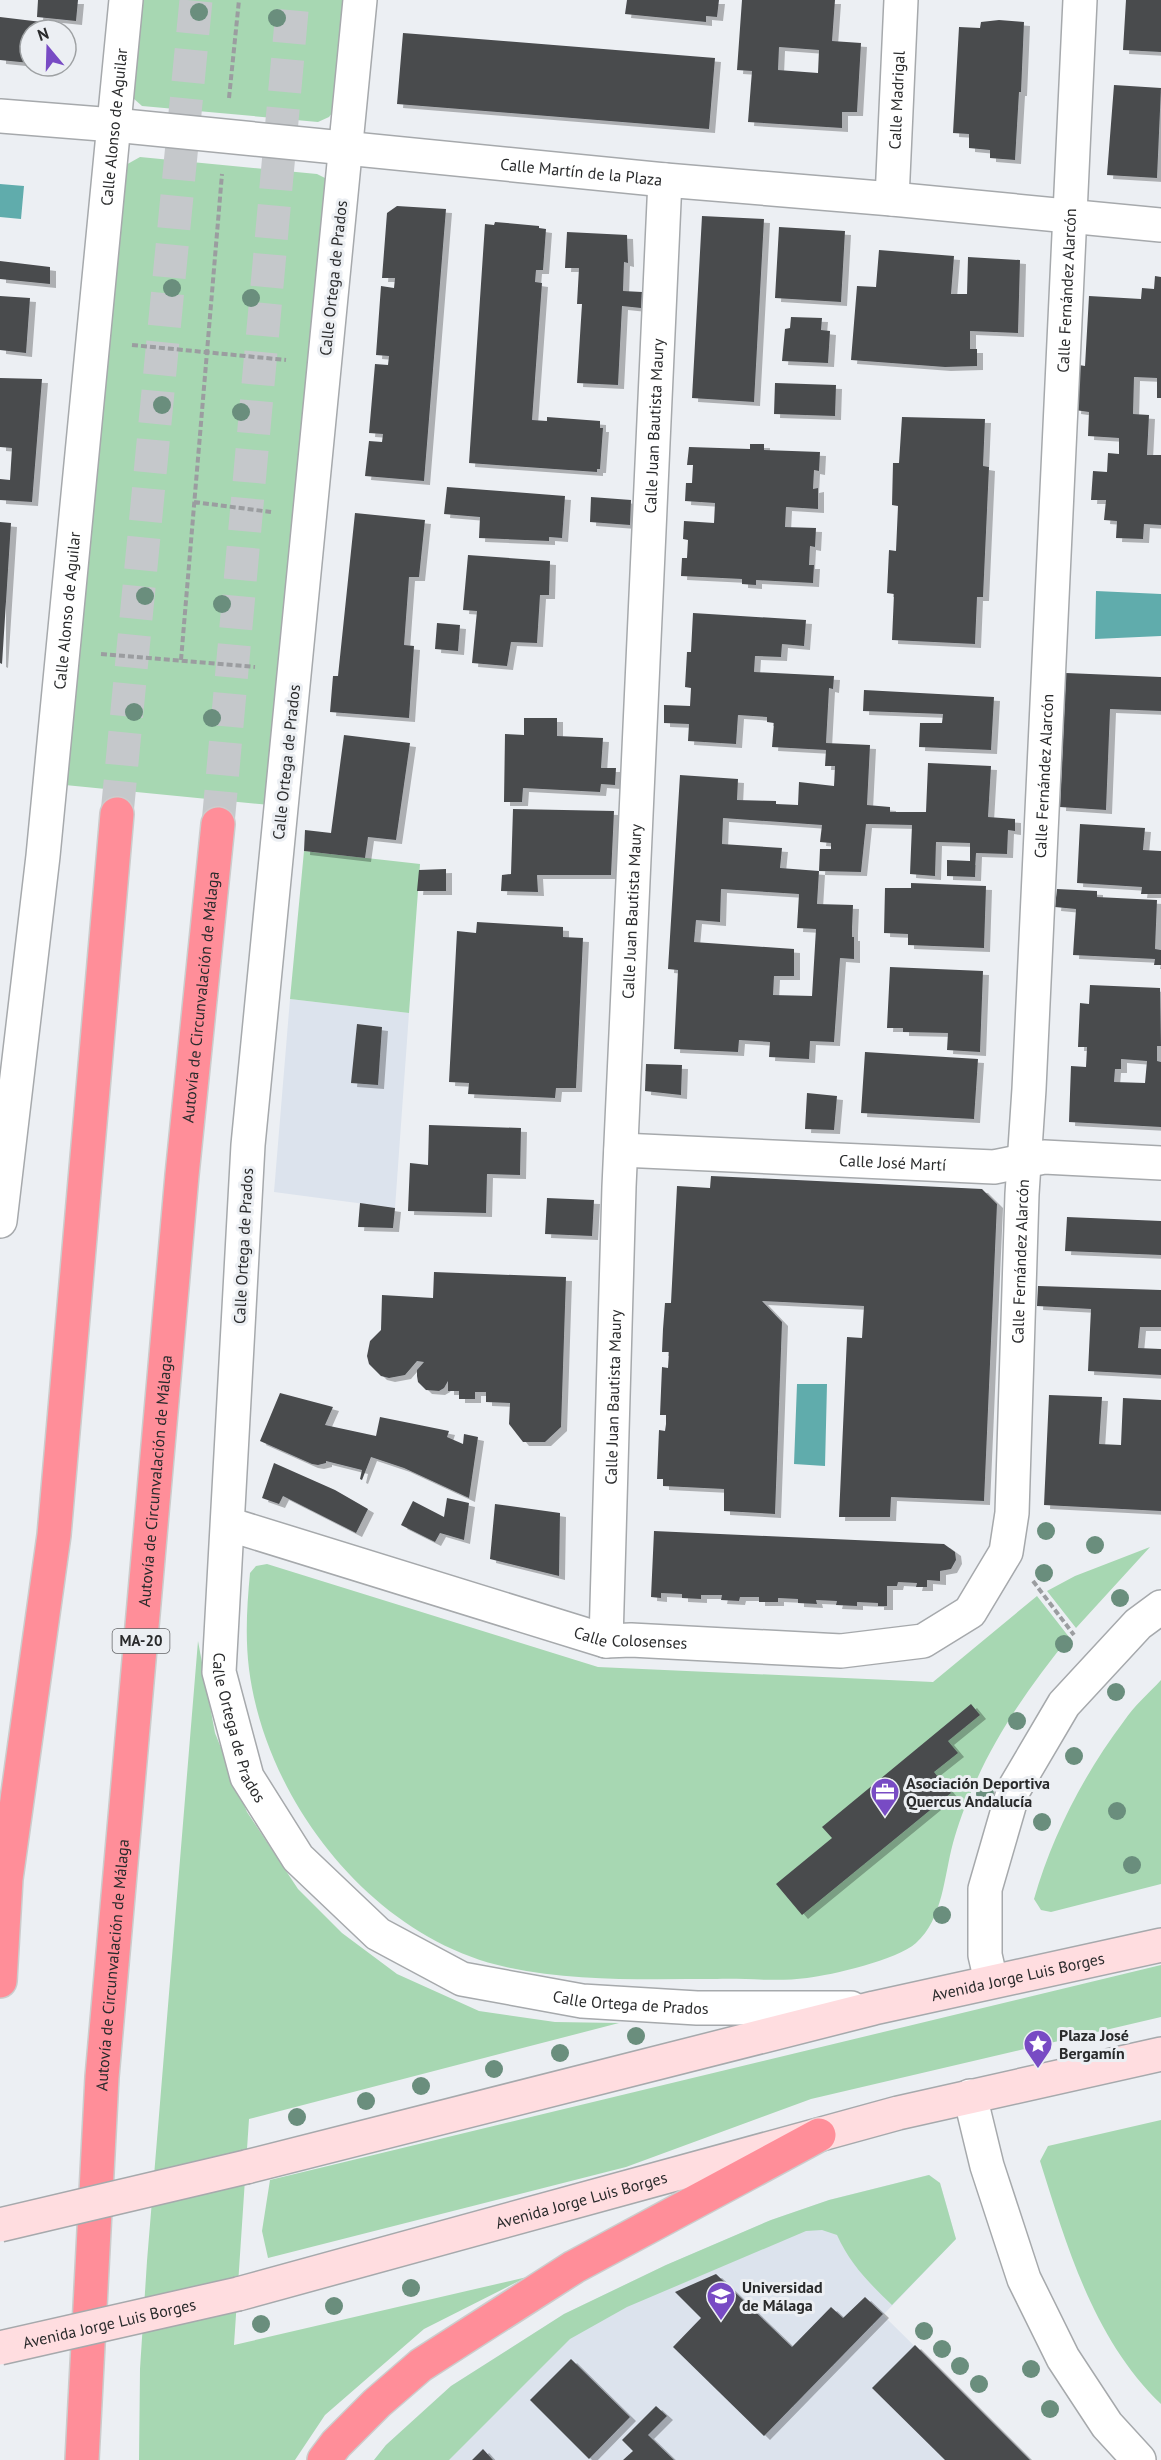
<svg xmlns="http://www.w3.org/2000/svg" width="1161" height="2460" font-family="'PT Sans',sans-serif">
	<style>
		.built { fill: #dce3ed }
		.green { fill: #a7d7b2 }
		.water { fill: #60acac }
		.building { fill: #494b4e; fill-rule: evenodd; filter: url(#shadow) }
		.lines { fill: none; stroke-linecap: round; stroke-linejoin: round }
		.highway-tunnel { stroke: #c5c8cb; stroke-width: 33; stroke-dasharray: 33 16; stroke-linecap: butt }
		.street-casing { stroke: #a6a9ac; stroke-width: 36 }
		.secondary-casing { stroke: #a6a9ac; stroke-width: 36 }
		.highway-casing { stroke: #ccc; stroke-width: 36 }
		.path { stroke: #9b9da0; stroke-width: 4; stroke-dasharray: 6 3; stroke-linecap: butt }
		.street { stroke: #fff; stroke-width: 33 }
		.secondary { stroke: #ffdde0; stroke-width: 33 }
		.highway { stroke: #ff8e99; stroke-width: 33 }
		.secondary-bridge-casing { stroke: #a6a9ac; stroke-width: 36; stroke-linecap: butt }
		.secondary-bridge { stroke: #ffdde0; stroke-width: 33 }
		.tree { fill: #6a8e7d }
		.labels { text-anchor: middle; stroke-width: 6; stroke-linejoin: round; paint-order: stroke }
		.shield { fill: #eceff3; stroke: #646668; stroke-width: 1.5 }
		.shield-label { font-size: 15px; font-weight: bold; fill: #2a2b2c }
		.street-label { font-size: 16px; fill: #2a2b2c; stroke: #eceff3 }
		.poi-label { font-size: 16px; font-weight: bold; fill: #2a2b2c; stroke: #eceff3; text-anchor: start }
	</style>
	<defs>
		<filter id="shadow"><feDropShadow dx="6" dy="4" stdDeviation="0" flood-color="#0004"/></filter>
	</defs>
	<rect width="100%" height="100%" fill="#eceff3"/>
	<path class="built" d="M290 999 409 1013 395 1208 274 1192Z
		M929 2175 940 2183 956 2239 883 2315 1030 2460H374L386 2445 451 2386 564 2314 666 2265 771 2220 829 2200Z"/>
	<path class="green" d="M139 0H346L336 108 329 117 318 122 142 106 133 98Z
		M140 157 317 174 325 178 328 187 270 805 65 785 124 166Z
		M304 851 420 864 409 1013 290 999Z
		M1150 1547 1076 1628 1047 1591 1075 1576Z
		M267 1564 598 1667 933 1682 1037 1596 1069 1637C1031 1685 997 1732 973 1788 965 1805 958 1825 953 1843 944 1876 943 1919 916 1943 897 1960 832 1975 807 1978 778 1982 746 1978 717 1979 647 1979 575 1982 506 1967 373 1938 266 1802 249 1669 245 1637 247 1605 250 1573L256 1566Z
		M198 1641 215 1733 247 1812 298 1889 342 1933 397 1974 479 2011 555 2022 619 2023 249 2119 234 2345 527 2277 424 2329 325 2415 295 2460H139L140 2369 147 2261Z
		M1161 1680V1884L1051 1912 1041 1910 1034 1899C1052 1836 1084 1774 1124 1721 1134 1706 1149 1693 1161 1680Z
		M1161 1965V2017L811 2099 626 2167 268 2258 262 2231 270 2180Z
		M1161 2120V2404C1094 2340 1067 2247 1040 2161L1048 2146Z
		M929 2175 940 2183 956 2239 892 2305C869 2283 850 2264 837 2235L822 2230 806 2231 627 2307 570 2339 449 2460H374L386 2445 451 2386 564 2314 666 2265 771 2220 829 2200Z"/>
	<path class="water" d="M0 184 24 186 21 219 0 217Z
		M1096 591 1161 594V636L1095 639Z
		M797 1384H827L825 1466 794 1464Z"/>
	<path class="building" d="M38 0H78L76 21 37 17Z
		M627 0H719L717 17 706 16V22L625 14Z
		M742 0H835L832 41 861 43 857 112H842V128L748 122 752 71 737 70ZM779 47 819 50 818 73 778 70Z
		M1126 0H1161V52L1123 50Z
		M0 17 50 23V30H30V63L0 60Z
		M999 20 1024 22 1021 92H1019L1015 160 990 158V150L969 148V134L953 133 959 27 980 28 981 22Z
		M403 33 715 58 709 129 397 104Z
		M1114 85 1161 88 1157 178 1107 175Z
		M397 206 446 209 424 481 365 476 369 441 382 442 383 434 369 433 375 364 388 365 389 356 376 355 381 286 394 288 395 278H382L387 213Z
		M702 216 764 219 754 402 692 398Z
		M495 222 539 226V228L546 229 543 270H536L535 282 542 283 532 420 547 421V417L600 421V428H603L600 469H597V472L469 463 485 224 494 225Z
		M779 227 845 231 841 302 775 298Z
		M567 232 627 235 628 263 624 262 623 291 642 292 641 308 622 306 618 385 577 383 582 304H577L579 268H565Z
		M879 250 954 256 951 294H967L968 257 1020 260 1018 333 970 331V349H977V366L945 367 851 360 857 286 876 287Z
		M0 261 50 267V284L0 279Z
		M1155 276 1161 277V398H1157V378L1134 377 1133 414 1149 415 1147 455H1161V525L1144 524 1143 539 1116 538 1117 521 1104 520 1106 500H1091L1093 471 1107 472 1108 453 1119 454V438L1088 436 1089 412 1075 410 1079 365 1085 366 1089 296 1141 299 1142 288 1154 289Z
		M0 296 30 298 26 353 0 350Z
		M791 317 822 318 821 330 830 331 828 363 782 361 785 329 790 328Z
		M0 378 42 379 32 502 0 500V479L10 480 12 448 0 447Z
		M775 383 836 385 835 416 774 414Z
		M902 417 985 419 983 466 989 467 983 597H977L975 644 892 640 894 594 887 593 889 550 896 551 898 506 892 505 893 463H899Z
		M750 444H764V450L820 452 819 471 814 470 813 489 818 488V509L786 507 785 527 816 528 815 547 810 546 809 565H814L813 583 756 580V585L742 584V579L681 576 682 558H687L688 540 683 539 684 521 714 523 715 503 685 501 686 483H692L693 465H687L689 447 750 449Z
		M447 487 565 496 562 538 549 537V541L479 538 480 517 444 514Z
		M591 497 631 500 630 525 590 522Z
		M355 513 425 520 419 577H409L404 645 414 646 409 718 330 712 333 676H338Z
		M0 522 11 523 2 664 0 663Z
		M468 555 550 561 549 595H540L537 643 511 642 507 666 472 663 477 611 463 610Z
		M693 613 806 620 804 646 782 644 781 657 755 656 754 672 834 676 833 689 829 688 826 743 870 745 867 805 890 807V812H926L928 763 991 766 988 817 1015 819V831L1008 830 1007 854 976 853 975 877 947 876V860L970 861V843L936 842 935 876 910 874 912 825 866 824 861 872 819 871 820 849H831V843L820 842 822 825 723 818 722 844 782 848 780 868 819 871 817 904 853 905 852 929V937H854V959L840 958 834 1042 810 1041 809 1059 769 1057 770 1042 739 1040 738 1052 674 1049 678 970 668 969 680 775 738 779 737 800 776 801V804L798 805 799 782 834 786 835 766H825L826 750 772 747 774 723 767 722V717L738 715 736 744 688 741 689 724 664 723V705L690 706 691 688 685 687 687 652H691ZM721 889 799 894 797 928 816 929 812 996 773 995 774 976H794V949L694 942 696 920 720 922Z
		M437 623 460 625 458 651 435 649Z
		M1066 673 1161 677V711L1110 709 1106 810 1060 807Z
		M864 690 994 697 991 750 919 747 920 723H942L943 714 863 711Z
		M524 718H557V736L603 738 601 768H616L615 785 601 784 600 792 523 788 522 802H504L505 734 524 735Z
		M344 735 410 743 396 840 368 837 365 858 304 851 305 830 331 833Z
		M513 809 614 811 611 875H537L538 892 501 891 502 875 511 874Z
		M1080 824 1145 828 1143 850 1161 851V894H1141L1142 887 1077 883Z
		M446 869V891H417L419 870Z
		M911 883 986 886 984 948 908 945V934L884 933 885 888H911Z
		M1057 889 1097 891V897L1157 900 1155 949 1161 950V965H1154L1155 959 1073 955 1076 909 1055 907Z
		M477 922 563 927V937L583 938 576 1088H556L555 1098 468 1094 469 1083 449 1082 457 931 476 933Z
		M890 967 983 971 980 1052 947 1050 948 1033 903 1032V1028H887Z
		M1090 985 1160 988 1161 1046H1157V1061L1161 1062V1127L1069 1122 1071 1066 1086 1067 1087 1047H1078L1080 1003 1089 1004ZM1121 1059 1147 1061 1145 1083 1114 1082 1115 1069H1121Z
		M357 1024 382 1027 378 1085 351 1083Z
		M865 1052 978 1059 974 1119 861 1113Z
		M646 1064 682 1065 681 1095 645 1091Z
		M807 1093 837 1096 834 1130 805 1129Z
		M429 1125 521 1128 520 1175 487 1174 486 1213 408 1211 410 1163 428 1165Z
		M711 1176 982 1189 997 1204 984 1501 891 1497 890 1517H839L847 1337 862 1338 864 1306 762 1301 782 1322 775 1514 724 1511V1489L663 1486V1479H657L659 1430 665 1431 666 1424V1415H660L662 1367 668 1368 669 1352H662L663 1329 665 1303H671L677 1186 710 1188Z
		M547 1198 594 1200 592 1236 545 1234Z
		M360 1203 395 1208 393 1228 358 1227Z
		M1067 1217 1161 1221V1255L1065 1251Z
		M434 1272 566 1277 561 1427 545 1442H523L509 1424 510 1403 486 1402V1392H475V1399H459V1391H448V1381L444 1388 439 1391 426 1390 418 1382 417 1376V1370L424 1362 417 1361 405 1375 389 1378 381 1376 369 1364 367 1356 370 1341 381 1330 382 1295 433 1298Z
		M1038 1286 1161 1290V1327H1140L1138 1348 1161 1349V1375L1088 1371 1091 1309 1037 1306Z
		M280 1393 333 1407 325 1425 376 1436 380 1417 449 1431 447 1437 463 1444 464 1434 478 1437 469 1498 404 1468 371 1457 362 1480 360 1479 362 1470 326 1461V1463L318 1465 312 1464 260 1441Z
		M1049 1395 1102 1397 1099 1444 1121 1445 1123 1398 1161 1400V1511L1044 1505Z
		M274 1463 335 1490 368 1509 356 1533 283 1496 279 1504 262 1498Z
		M447 1498 469 1503 464 1540 440 1533 435 1542 401 1525 413 1501 444 1517Z
		M495 1504 560 1513 559 1576 490 1559Z
		M654 1531 944 1544 955 1552 956 1560 951 1569 940 1571V1581L927 1580V1587H916L917 1583 898 1582 897 1586H887V1606H878V1603L857 1602V1606L836 1605 837 1601 816 1600 817 1604 798 1603V1599L778 1598V1602H759V1597H740L739 1601 721 1600 722 1595H701V1599L682 1598V1594L661 1593V1598L651 1597Z
		M971 1704 980 1715 948 1741 958 1753 934 1772 951 1793 802 1915 776 1884 832 1838 822 1827Z
		M716 2274 792 2347 831 2307 843 2318 865 2297 883 2314 764 2436 673 2347 701 2318 675 2292Z
		M915 2345 1030 2460H945L872 2388Z
		M571 2359 630 2417 589 2459 530 2400Z
		M656 2406 667 2416 648 2435 674 2460H623L633 2451 622 2440Z
		M483 2449 493 2460H472Z"/>
	<g class="lines">
		<path class="highway-tunnel" d="M117 814 196 0
			M218 824 293 0"/>
		<g class="street-casing">
			<g id="street">
				<path id="s1" d="M360 0 248 1145 219 1672 247 1777 298 1858 378 1934 462 1979 582 2001 697 2008H851"/>
				<path id="s2" d="M0 116 114 125 665 180 892 199 1161 225"/>
				<path id="s3" d="M892 199 901 0"/>
				<path id="s4" d="M621 1150 994 1167 1044 1157 1161 1163"/>
				<path id="s5" d="M0 1221 43 856 126 0"/>
				<path id="s6" d="M228 1524 606 1641 631 1640 841 1651 923 1641 970 1612 1006 1552 1012 1513 1022 1194 1029 1089 1080 0"/>
				<path id="s7" d="M606 1641 619 1187 665 180"/>
				<path d="M991 1981 985 1955V1889L1014 1789 1064 1704 1138 1624 1161 1607"/>
				<path d="M970 2096 987 2166 1024 2279 1063 2358 1107 2425 1139 2460"/>
			</g>
		</g>
		<g class="secondary-casing">
			<g id="secondary">
				<path id="s8" d="M246 2167 874 2008 1161 1945"/>
				<path id="s9" d="M238 2294 898 2113 1161 2054"/>
			</g>
		</g>
		<g class="highway-casing">
			<g id="highway">
				<path d="M0 1981 6 1879 54 1535 117 814"/>
				<path id="s10" d="M82 2460 102 2077 182 1175 218 824"/>
				<path d="M324 2460 336 2444 377 2403 421 2365 574 2267 819 2135"/>
			</g>
		</g>
		<path class="path" d="M229 98 239 0
			M132 345 286 360
			M194 502 271 512
			M101 654 255 667
			M181 660 222 174
			M1033 1581 1074 1635"/>
		<use href="#street" class="street"/>
		<use href="#secondary" class="secondary"/>
		<use href="#highway" class="highway"/>
		<g class="secondary-bridge-casing">
			<g id="secondary-bridge">
				<path d="M0 2225 246 2167"/>
				<path id="s11" d="M0 2348 238 2294"/>
			</g>
		</g>
		<use href="#secondary-bridge" class="secondary-bridge"/>
	</g>
	<g class="tree">
		<circle cx="199" cy="12" r="9"/>
		<circle cx="277" cy="18" r="9"/>
		<circle cx="172" cy="288" r="9"/>
		<circle cx="251" cy="298" r="9"/>
		<circle cx="162" cy="405" r="9"/>
		<circle cx="241" cy="412" r="9"/>
		<circle cx="145" cy="596" r="9"/>
		<circle cx="222" cy="604" r="9"/>
		<circle cx="134" cy="712" r="9"/>
		<circle cx="212" cy="718" r="9"/>
		<circle cx="1046" cy="1531" r="9"/>
		<circle cx="1095" cy="1545" r="9"/>
		<circle cx="1044" cy="1573" r="9"/>
		<circle cx="1120" cy="1598" r="9"/>
		<circle cx="1064" cy="1644" r="9"/>
		<circle cx="1116" cy="1692" r="9"/>
		<circle cx="1017" cy="1721" r="9"/>
		<circle cx="1074" cy="1756" r="9"/>
		<circle cx="985" cy="1794" r="9"/>
		<circle cx="1117" cy="1811" r="9"/>
		<circle cx="1042" cy="1822" r="9"/>
		<circle cx="1132" cy="1865" r="9"/>
		<circle cx="942" cy="1915" r="9"/>
		<circle cx="636" cy="2036" r="9"/>
		<circle cx="560" cy="2053" r="9"/>
		<circle cx="494" cy="2069" r="9"/>
		<circle cx="421" cy="2086" r="9"/>
		<circle cx="366" cy="2101" r="9"/>
		<circle cx="297" cy="2117" r="9"/>
		<circle cx="411" cy="2288" r="9"/>
		<circle cx="334" cy="2306" r="9"/>
		<circle cx="261" cy="2324" r="9"/>
		<circle cx="924" cy="2331" r="9"/>
		<circle cx="942" cy="2349" r="9"/>
		<circle cx="960" cy="2366" r="9"/>
		<circle cx="1031" cy="2369" r="9"/>
		<circle cx="979" cy="2384" r="9"/>
		<circle cx="1050" cy="2409" r="9"/>
	</g>
	<defs>
		<g id="office-pin" transform="scale(1.5)"><path d="M0 17L-7.5 6A9.5 9.5 0 1 1 7.5 6Z" fill="#784bc4" stroke="#eceff3"/><path d="M-6-3h4V-5.5h4V-3h4V5H-6ZM-1-4.5V-3h2v-1.5ZM-6 0V1H6V0Z" fill="#fff"/></g>
		<g id="sight-pin" transform="scale(1.5)"><path d="M0 17L-7.5 6A9.5 9.5 0 1 1 7.5 6Z" fill="#784bc4" stroke="#eceff3"/><path d="M0-6L1.8-2.2L6-1.7L2.9 1.2L3.7 5.4L0 3.3L-3.7 5.4L-2.9 1.2L-6-1.7L-1.8-2.2Z" fill="#fff"/></g>
		<g id="university-pin" transform="scale(1.5)"><path d="M0 17L-7.5 6A9.5 9.5 0 1 1 7.5 6Z" fill="#784bc4" stroke="#eceff3"/><path d="M0-5L7-2L0 1L-7-2ZM-4 1L0 2.5L4 1V4Q0 6-4 4Z" fill="#fff"/></g>
	</defs>
	<g fill-rule="evenodd">
		<use href="#office-pin" x="885" y="1792"/>
		<use href="#sight-pin" x="1038" y="2044"/>
		<use href="#university-pin" x="721" y="2296"/>
	</g>
	<g class="labels">
		<rect class="shield" x="112.5" y="1629" width="57" height="24" rx="4.5"/>
		<g class="shield-label">
			<text x="141" y="1646">MA-20</text>
		</g>
		<g class="street-label">
			<text dy="6" stroke="none"><textPath href="#s3" startOffset="99">Calle Madrigal</textPath></text>
			<text dy="6" stroke="none"><textPath href="#s5" startOffset="1100">Calle Alonso de Aguilar</textPath></text>
			<text dy="6" stroke="none"><textPath href="#s2" startOffset="584">Calle Martín de la Plaza</textPath></text>
			<text transform="translate(333 278) rotate(-84)" y="6">Calle Ortega de Prados</text>
			<text dy="6" stroke="none"><textPath href="#s6" startOffset="2102">Calle Fernández Alarcón</textPath></text>
			<text dy="6" stroke="none"><textPath href="#s7" startOffset="1216">Calle Juan Bautista Maury</textPath></text>
			<text dy="6" stroke="none"><textPath href="#s5" startOffset="614">Calle Alonso de Aguilar</textPath></text>
			<text transform="translate(286 762) rotate(-84)" y="6">Calle Ortega de Prados</text>
			<text dy="6" stroke="none"><textPath href="#s6" startOffset="1616">Calle Fernández Alarcón</textPath></text>
			<text dy="6" stroke="none"><textPath href="#s7" startOffset="730">Calle Juan Bautista Maury</textPath></text>
			<text dy="6" stroke="none"><textPath href="#s10" startOffset="1468">Autovía de Circunvalación de Málaga</textPath></text>
			<text dy="6" stroke="none"><textPath href="#s4" startOffset="272">Calle José Martí</textPath></text>
			<text transform="translate(243 1246) rotate(-87)" y="6">Calle Ortega de Prados</text>
			<text dy="6" stroke="none"><textPath href="#s6" startOffset="1130">Calle Fernández Alarcón</textPath></text>
			<text dy="6" stroke="none"><textPath href="#s7" startOffset="244">Calle Juan Bautista Maury</textPath></text>
			<text dy="6" stroke="none"><textPath href="#s10" startOffset="982">Autovía de Circunvalación de Málaga</textPath></text>
			<text dy="6" stroke="none"><textPath href="#s6" startOffset="420">Calle Colosenses</textPath></text>
			<text dy="6" stroke="none"><textPath href="#s1" startOffset="1737">Calle Ortega de Prados</textPath></text>
			<text dy="6" stroke="none"><textPath href="#s10" startOffset="496">Autovía de Circunvalación de Málaga</textPath></text>
			<text dy="6" stroke="none"><textPath href="#s8" startOffset="795">Avenida Jorge Luis Borges</textPath></text>
			<text dy="6" stroke="none"><textPath href="#s1" startOffset="2259">Calle Ortega de Prados</textPath></text>
			<text dy="6" stroke="none"><textPath href="#s9" startOffset="356">Avenida Jorge Luis Borges</textPath></text>
			<text dy="6" stroke="none"><textPath href="#s11" startOffset="112">Avenida Jorge Luis Borges</textPath></text>
		</g>
		<g class="poi-label">
			<text x="906" y="1789">Asociación Deportiva<tspan x="906" dy="18">Quercus Andalucía</tspan></text>
			<text x="1059" y="2041">Plaza José<tspan x="1059" dy="18">Bergamín</tspan></text>
			<text x="742" y="2293">Universidad<tspan x="742" dy="18">de Málaga</tspan></text>
		</g>
	</g>
	<g transform="translate(48 48) rotate(341)"><circle r="28" fill="#eceff3" stroke="#9ea1a3" stroke-width="1.5"/>
	<path d="M0-4.5L10 22L0 15L-10 22Z" fill="#784bc4"/>
	<text y="-9" font-size="16" font-weight="bold" text-anchor="middle" fill="#2a2b2c">N</text>
	</g>
</svg>
